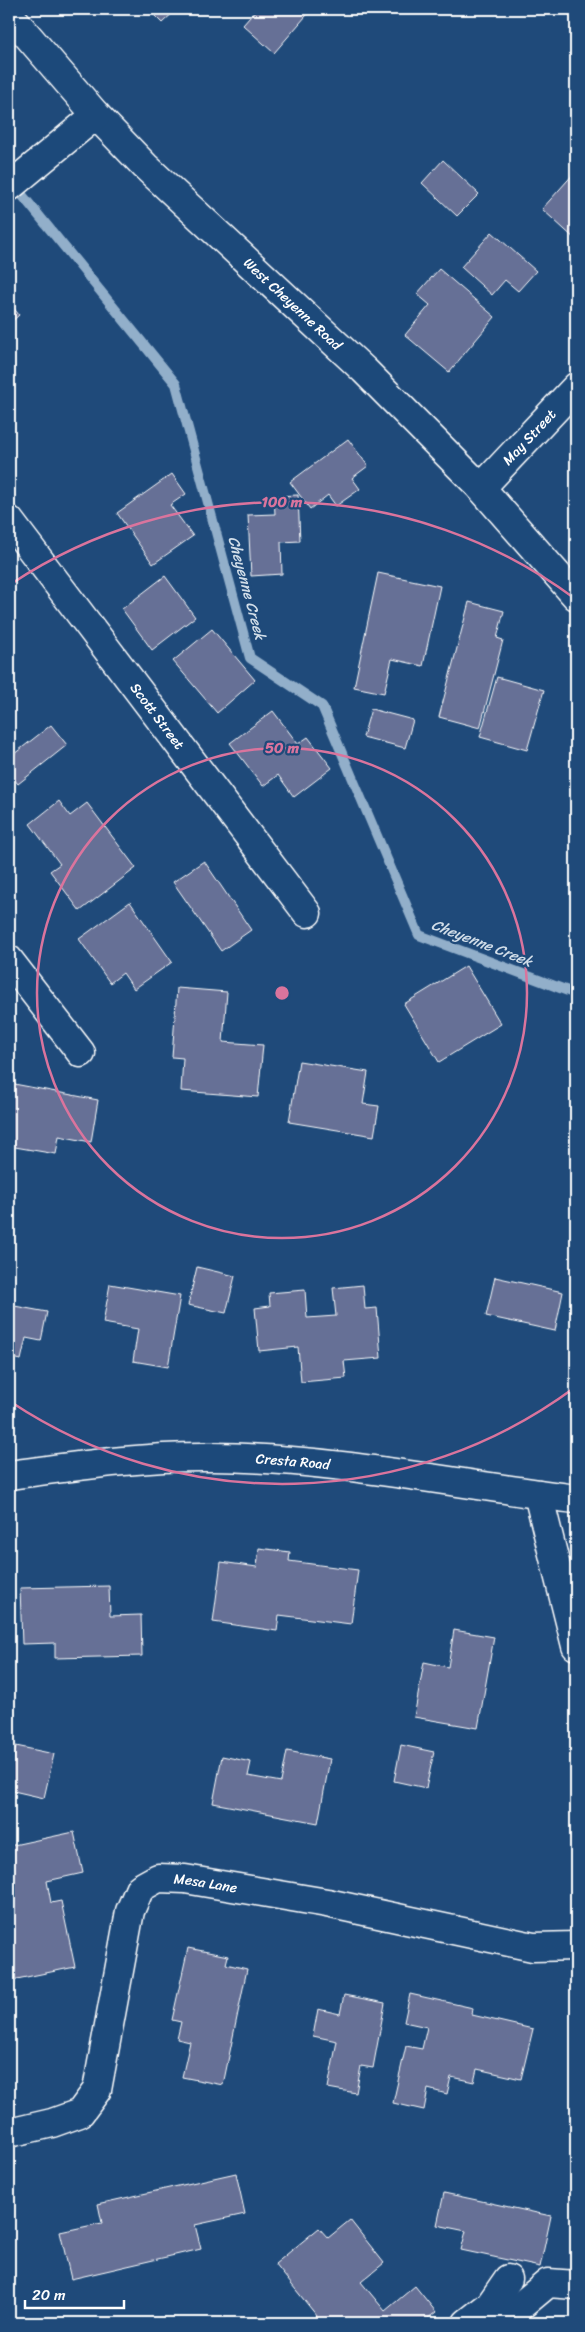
<svg xmlns="http://www.w3.org/2000/svg" width="585" height="2332" font-family="Sriracha,sans-serif">
	<style>
		.lines { fill: none; stroke-linecap: round; stroke-linejoin: round }
		.stream { stroke: #92afca; stroke-width: 10 }
		.building { fill: #666f96; stroke: #fff }
		.minor-casing { stroke: #fff; stroke-width: 31 }
		.major-casing { stroke: #fff; stroke-width: 31 }
		.minor { stroke: #1f4a7a; stroke-width: 28 }
		.major { stroke: #1f4a7a; stroke-width: 28 }
		.ring { fill: none; stroke: #da749d; stroke-width: 2.5 }
		.labels { text-anchor: middle; stroke-width: 4.5; stroke-linejoin: round; paint-order: stroke }
		.street-label { font-size: 14px; fill: #fff; stroke: #1f4a7a }
		.water-label { font-size: 15px; font-style: italic; fill: #d2dee9; stroke: #1f4a7a }
		.centre { fill: #da749d; stroke: #1f4a7a; stroke-width: 2.5 }
		.ring-label { font-size: 15px; text-anchor: middle; font-weight: bold; fill: #da749d; stroke: #1f4a7a; stroke-width: 4.5; stroke-linejoin: round; paint-order: stroke }
	</style>
	<rect width="100%" height="100%" fill="#1f4a7a"/>
	<filter id="ink" filterUnits="userSpaceOnUse"><feTurbulence type="fractalNoise" baseFrequency=".02" numOctaves="2"/><feDisplacementMap in="SourceGraphic" scale="10" xChannelSelector="R" yChannelSelector="G"/><feConvolveMatrix kernelMatrix="1 2 1 2 8 2 1 2 1" color-interpolation-filters="sRGB"/></filter>
	<g filter="url(#ink)">
		<g class="lines">
			<path class="stream" d="M14 185 176 384 250 658 322 706 419 935 576 994"/>
		</g>
		<path class="building" d="M148 9H177L162 23Z
			M257 9H312L274 53 243 25Z
			M443 160 479 194 457 216 422 183Z
			M576 171V240L542 209Z
			M492 232 536 271 518 291 505 280 492 295 461 267Z
			M439 269 495 317 449 372 405 335 430 305 417 294Z
			M9 302 19 315 9 324Z
			M348 439 368 466 352 478 360 489 336 506 328 495 310 509 290 482Z
			M172 474 186 494 170 505 193 536 153 564 117 513Z
			M298 495 300 541 281 542 282 574 251 576 248 515 275 514 274 496Z
			M378 573 440 586 423 666 392 659 384 693 354 687Z
			M165 576 195 617 152 650 122 609Z
			M469 602 504 611 497 638 503 640 480 728 439 717Z
			M212 629 255 680 217 713 173 661Z
			M497 677 544 690 527 750 480 737Z
			M371 709 413 720 405 748 363 737Z
			M273 711 298 744 308 737 332 768 294 797 278 775 263 786 230 743Z
			M51 725 67 745 18 784 9 773V758Z
			M59 801 70 816 87 803 136 868 80 911 50 871 60 864 30 824Z
			M204 861 251 930 221 951 173 882Z
			M130 902 172 962 134 989 123 973 110 983 79 939Z
			M466 966 501 1024 439 1062 404 1004Z
			M177 988 227 992 223 1042 263 1045 258 1097 181 1091 183 1058 172 1057Z
			M299 1061 368 1072 363 1104 379 1106 374 1136 289 1122Z
			M9 1083 98 1100 91 1142 59 1136 56 1154 9 1146Z
			M197 1267 235 1276 226 1313 188 1305Z
			M495 1277 563 1292 555 1331 486 1316Z
			M110 1284 180 1296 168 1367 133 1361 138 1329 103 1323Z
			M363 1285 365 1309 377 1308 381 1358 344 1361 346 1378 301 1382 298 1347 259 1351 255 1308 270 1306 269 1293 305 1290 307 1318 336 1316 333 1288Z
			M9 1305 47 1312 41 1341 26 1338 21 1360 9 1357Z
			M259 1548 290 1552 289 1561 358 1570 351 1624 279 1615 277 1631 213 1622 221 1562 257 1567Z
			M109 1586 110 1616 141 1615 142 1656 55 1658V1643L22 1644 20 1588Z
			M454 1630 494 1637 478 1728 414 1717 424 1662 448 1667Z
			M401 1745 434 1752 426 1788 394 1781Z
			M16 1746 54 1754 44 1798 9 1790V1778Z
			M287 1751 330 1759 318 1823 213 1803 222 1756 251 1762 248 1776 281 1782Z
			M74 1832 83 1873 47 1881 51 1903 61 1901 75 1967 12 1980 9 1962V1846Z
			M188 1948 228 1956 226 1964 247 1969 223 2085 182 2077 190 2042 177 2039 181 2022 172 2020Z
			M410 1994 473 2008 472 2015 533 2029 521 2079 477 2069 474 2082 451 2077 447 2094 428 2089 424 2110 393 2103 406 2046 422 2049 427 2027 404 2022Z
			M344 1995 385 2003 373 2068 361 2066 356 2093 328 2088 337 2041 313 2036 318 2009 340 2014Z
			M236 2173 245 2214 195 2225 201 2249 71 2279 60 2232 102 2223 98 2204Z
			M444 2193 551 2216 540 2267 461 2250 466 2231 437 2225Z
			M350 2220 384 2263 361 2282 385 2311 415 2286 436 2312 422 2323H308L317 2316 275 2264 319 2228 328 2238Z"/>
		<g class="lines">
			<g class="minor-casing">
				<g id="minor">
					<path id="s1" d="M9 14 96 115 145 166 364 370 481 488 576 596"/>
					<path d="M9 187 96 115"/>
					<path id="s2" d="M481 488 576 387"/>
					<path id="s3" d="M9 520 307 913"/>
					<path d="M9 960 81 1053"/>
					<path d="M538 1494 576 1646"/>
					<path id="s4" d="M9 2133 52 2123 80 2113 97 2090 130 1911 140 1888 158 1878 185 1879 327 1903 533 1947 576 1946"/>
					<path d="M467 2323 490 2305 508 2279"/>
					<path d="M500 2323 548 2283 576 2285"/>
				</g>
			</g>
			<g class="major-casing">
				<g id="major">
					<path id="s5" d="M9 1475C77 1466 143 1456 212 1457 334 1458 455 1484 576 1499"/>
				</g>
			</g>
			<use href="#minor" class="minor"/>
			<use href="#major" class="major"/>
		</g>
	</g>
	<g class="ring">
		<circle cx="282" cy="993" r="245"/>
		<path d="M574 1388A491 491 0 0 1 11 1402M11 584A491 491 0 0 1 574 598"/>
	</g>
	<g class="labels">
		<g class="street-label">
			<text dy="5" stroke="none"><textPath href="#s1" startOffset="406">West Cheyenne Road</textPath></text>
			<text dy="5" stroke="none"><textPath href="#s2" startOffset="70">May Street</textPath></text>
			<text dy="5" stroke="none"><textPath href="#s3" startOffset="246">Scott Street</textPath></text>
			<text dy="5" stroke="none"><textPath href="#s5" startOffset="285">Cresta Road</textPath></text>
			<text dy="5" stroke="none"><textPath href="#s4" startOffset="378">Mesa Lane</textPath></text>
		</g>
		<g class="water-label">
			<text transform="translate(247 588) rotate(75)" y="5">Cheyenne Creek</text>
			<text transform="translate(482 943) rotate(21)" y="5">Cheyenne Creek</text>
		</g>
	</g>
	<circle cx="282" cy="993" r="8" class="centre"/>
	<g class="ring-label">
		<text x="282" y="507">100 m</text>
		<text x="282" y="753">50 m</text>
	</g>
	<rect width="585" height="2332" fill="none" stroke="#1f4a7a" stroke-width="30"/>
	<rect x="15" y="15" width="555" height="2302" fill="none" stroke="#fff" stroke-width="2" filter="url(#ink)"/>
	<path d="M25 2300v8h99v-8" fill="none" stroke="#ffffff" stroke-width="2.5"/>
	<text x="32" y="2300" font-size="15" fill="#ffffff" stroke="#1f4a7a" stroke-width="4" paint-order="stroke">20 m</text>
</svg>
